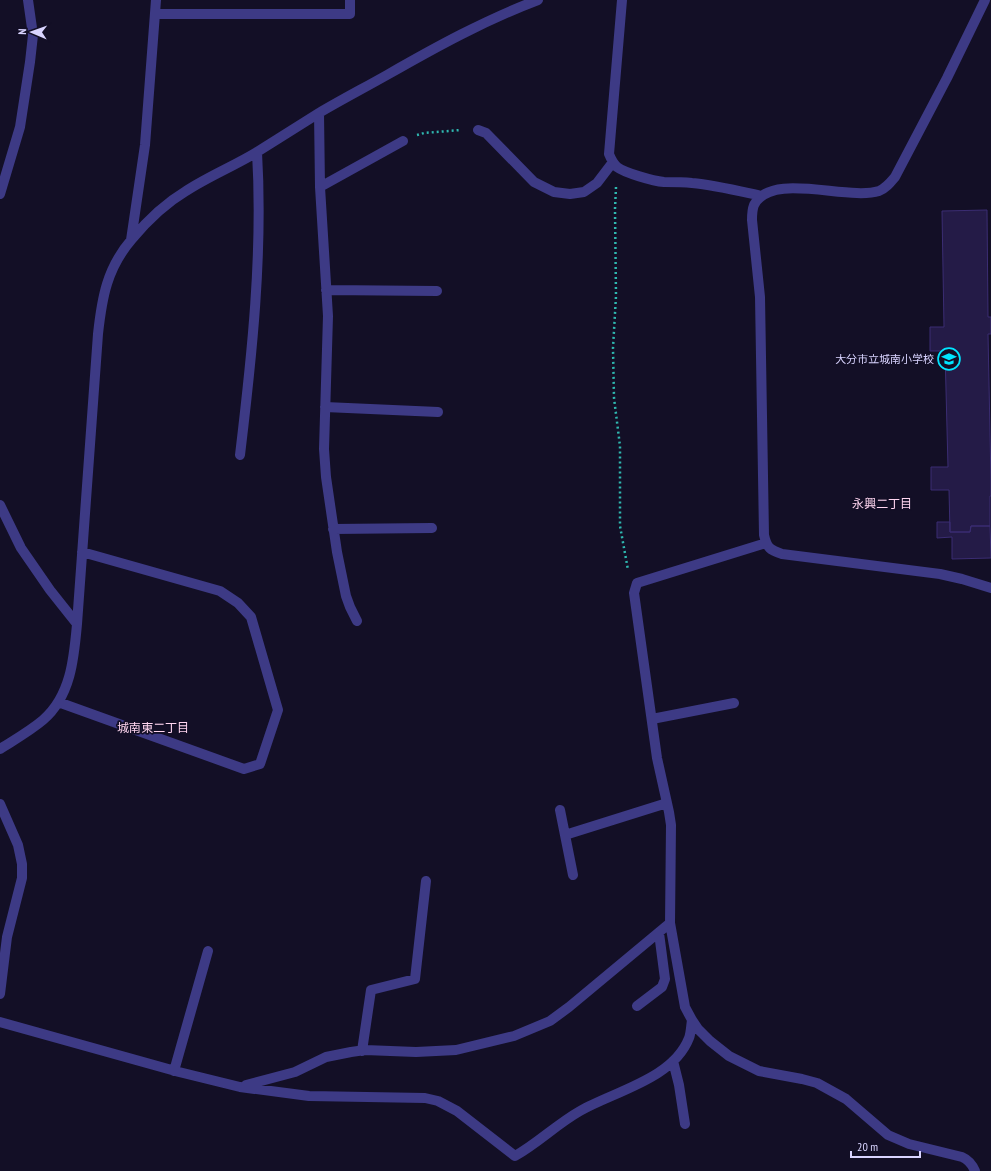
<svg xmlns="http://www.w3.org/2000/svg" width="991" height="1171" font-family="'PT Sans Narrow','Noto Sans JP',sans-serif">
	<style>
		.building { fill: #241b47; stroke: #3b2d73 }
		.lines { fill: none; stroke-linecap: round; stroke-linejoin: round }
		.path { stroke: #2fb8b0; stroke-width: 2.5; stroke-dasharray: 2 3; stroke-linecap: butt }
		.minor { stroke: #3d3a85; stroke-width: 10 }
		.labels { text-anchor: middle; stroke-width: 3.5; stroke-linejoin: round; paint-order: stroke }
		.poi-label { font-size: 11px; fill: #d9d4ff; stroke: #130f26; text-anchor: end }
		.neighbourhood-label { font-size: 12px; fill: #ffd6f0; stroke: #130f26 }
	</style>
	<rect width="100%" height="100%" fill="#130f26"/>
	<path class="building" d="M987 210 988 317H991V334H988L991 483V496H990V526H971L970 532H950L949 490H931V467H948L945 351H930V327H944L942 211Z
		M937 522H950V532H970L971 526H990L991 558 952 559V537L937 538Z"/>
	<g class="lines">
		<path class="path" d="M417 135 424 133 461 130
			M616 187 615 209 616 296 613 348 614 398 620 446V526L628 570"/>
		<path class="minor" d="M622 0 609 154C611 159 613 163 617 167 625 173 653 181 664 182 673 182 683 182 692 183 715 185 739 191 762 196
			M985 0 947 78 895 177C890 183 886 188 879 191 847 201 771 171 754 205 752 210 752 215 752 220L760 297 764 535C767 548 770 550 782 554L940 574 962 579 991 588
			M155 14H350V0
			M319 113 320 187 328 316 324 449 326 477 337 552 346 596 350 607 357 621
			M478 130 486 133 534 182 554 192 570 194 584 192 597 183 613 162
			M320 187 403 141
			M0 194 20 127 30 62 33 35 28 0
			M131 240 145 145 156 0
			M326 290 437 291
			M325 407 438 412
			M240 455C252 355 263 253 257 152
			M0 505 21 548 50 590 77 624
			M333 529 432 528
			M766 543 637 583 634 593 657 758 669 812 671 825 670 923 685 1007 692 1020 698 1029 710 1041 729 1056 759 1071 802 1079 817 1083 846 1099 888 1135 909 1144 962 1157C969 1160 972 1164 975 1171
			M58 702 244 769 260 764 278 710 251 617 238 603 220 591 82 552
			M652 719 734 703
			M0 749C14 740 30 731 43 720 71 696 74 658 77 624L98 334C102 297 107 268 132 239 147 221 166 203 186 191 209 176 234 166 257 152 278 139 298 126 319 113 341 100 364 88 387 75 436 47 485 20 538 0
			M0 804 18 845 22 864V878L7 937 0 994
			M560 810 573 875
			M565 835 667 803
			M637 1006 662 987 665 979 659 933
			M0 1022 179 1072 240 1087 309 1096 425 1098 438 1101 457 1111 515 1156C538 1143 557 1124 580 1111 615 1091 673 1079 689 1038 691 1033 691 1026 692 1020
			M362 1051 371 990 415 979 426 881
			M673 1061 679 1085 685 1124
			M174 1071 208 951
			M246 1085 295 1072 326 1057 351 1052 365 1050 416 1052 456 1050 514 1036 550 1021 569 1007 670 923"/>
	</g>
	<defs>
		<g id="school-ring" transform="scale(1.15)"><circle r="9.5" fill="#130f26" stroke="#00e5ff" stroke-width="1.5"/><path d="M0-5L7-2L0 1L-7-2ZM-4 1L0 2.5L4 1V4Q0 6-4 4Z" fill="#00e5ff"/></g>
	</defs>
	<g fill-rule="evenodd">
		<use href="#school-ring" x="949" y="359"/>
	</g>
	<g class="labels">
		<g class="poi-label">
			<text x="934" y="363">大分市立城南小学校</text>
		</g>
		<g class="neighbourhood-label">
			<text x="882" y="508">永興二丁目</text>
			<text x="153" y="732">城南東二丁目</text>
		</g>
	</g>
	<g transform="translate(32 32) rotate(272)" stroke="#130f26" stroke-width="3" paint-order="stroke">
	<path d="M0-3L7 15L0 10L-7 15Z" fill="#d9d4ff"/>
	<text y="-6" font-size="11" font-weight="bold" text-anchor="middle" fill="#d9d4ff">N</text>
	</g>
	<path d="M851 1151v6h69v-6" fill="none" stroke="#d9d4ff" stroke-width="2"/>
	<text x="857" y="1151" font-size="12" fill="#d9d4ff" stroke="#130f26" stroke-width="3" paint-order="stroke">20 m</text>
</svg>
